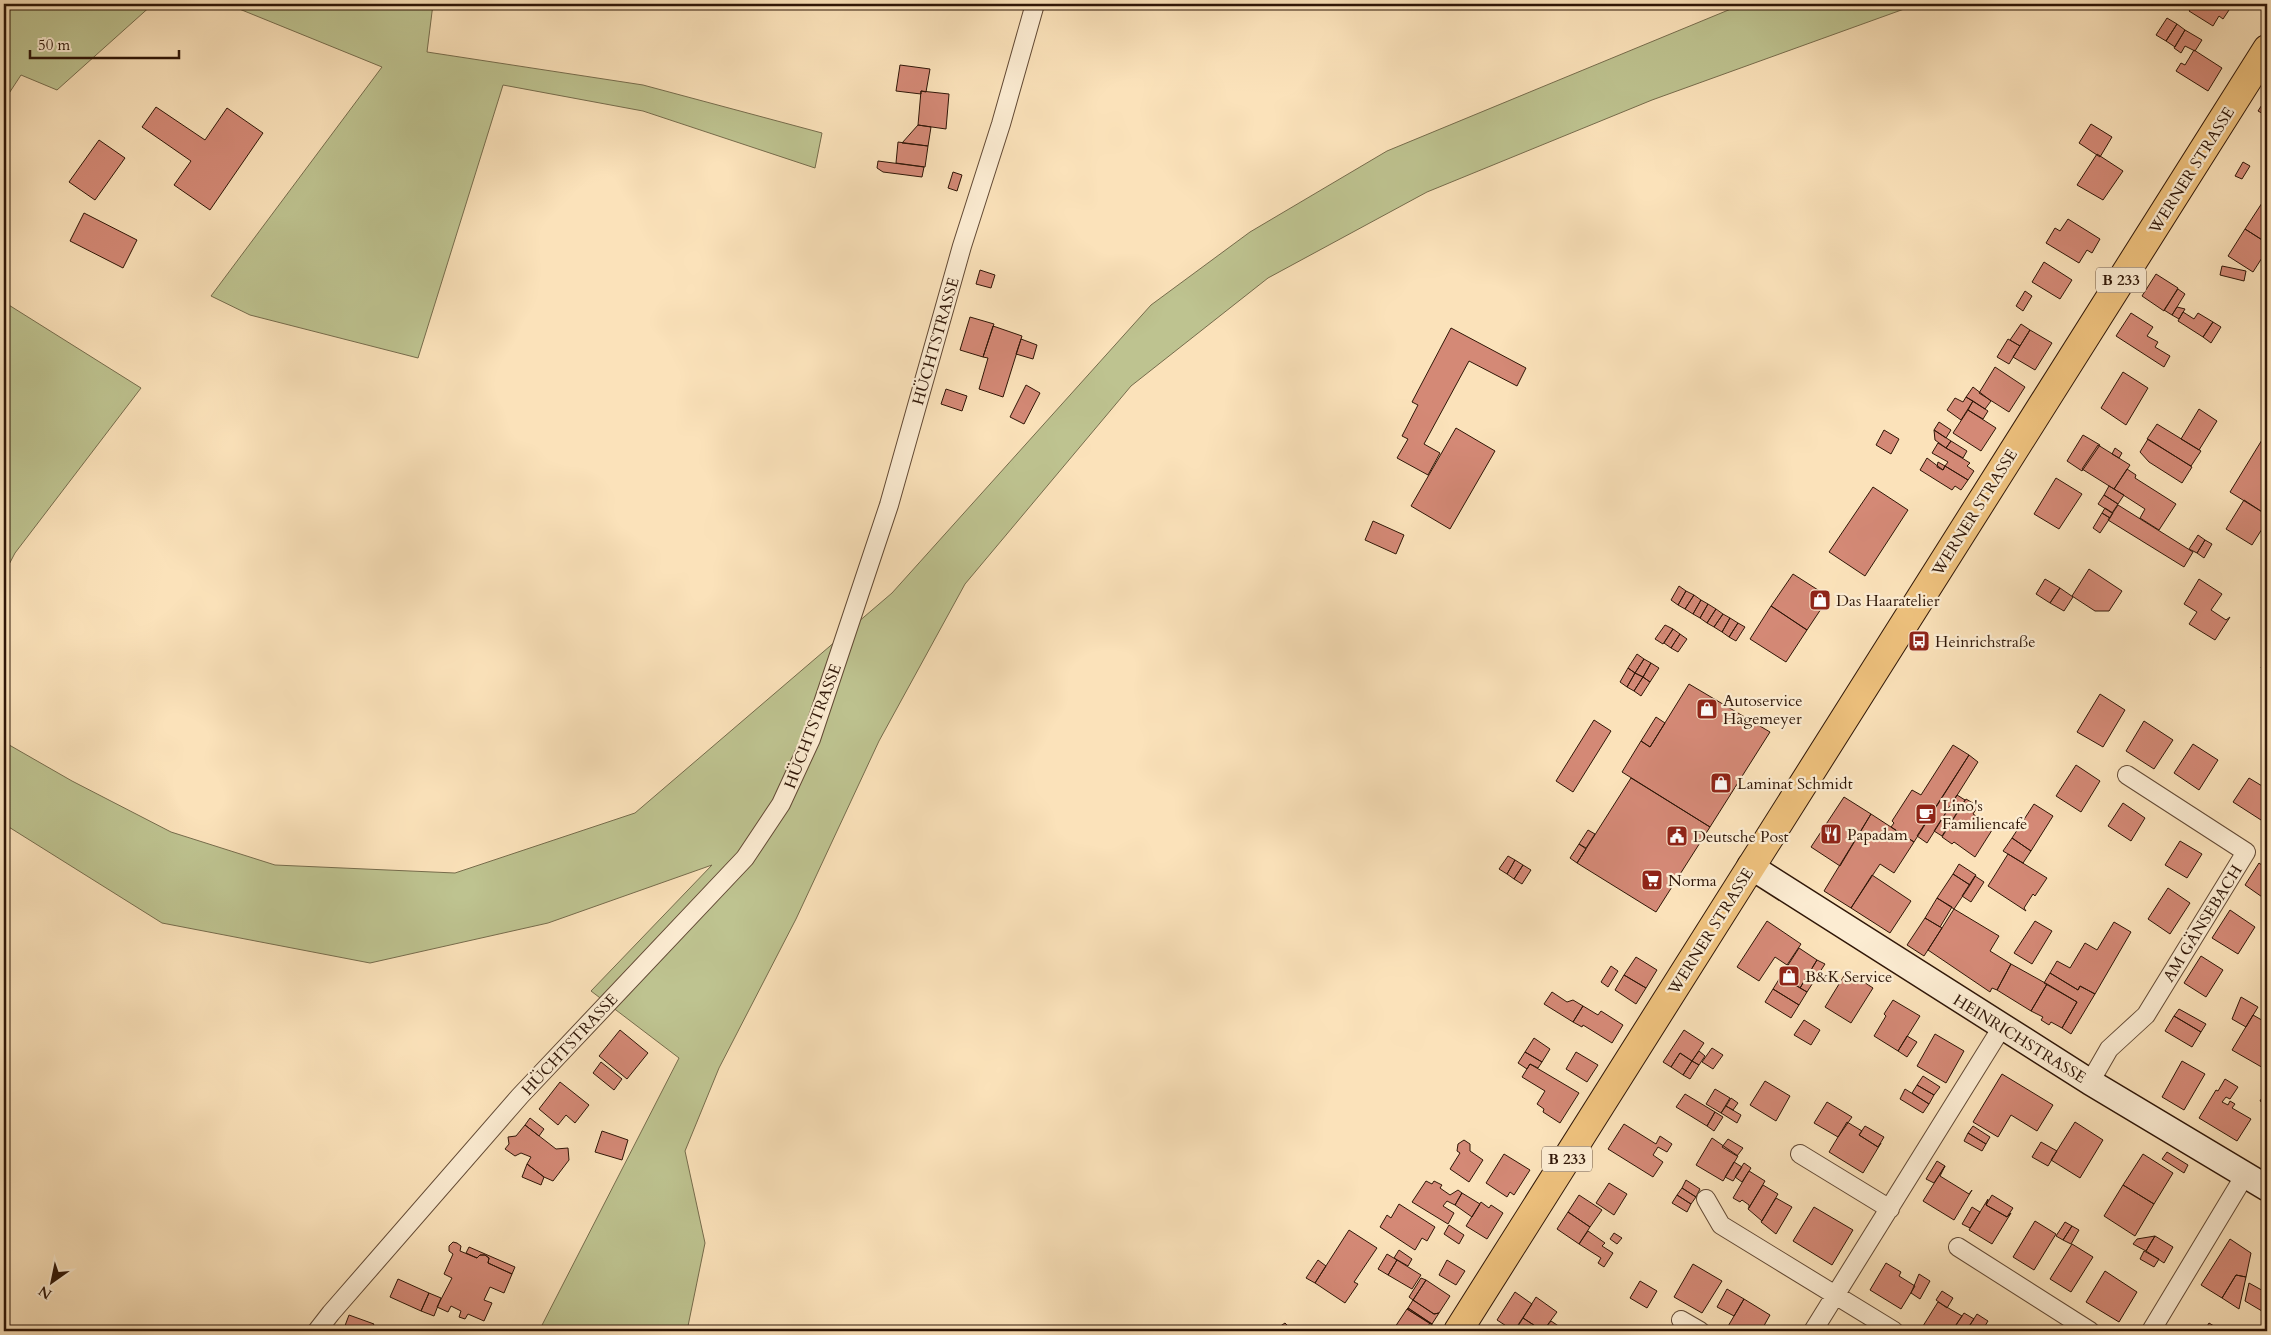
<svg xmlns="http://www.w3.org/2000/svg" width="2271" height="1335" font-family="Cardo,serif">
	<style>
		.green { fill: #bec390; stroke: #766c4c }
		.building { fill: #d48976; stroke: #2f1607 }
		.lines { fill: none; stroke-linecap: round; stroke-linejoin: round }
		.street-casing { stroke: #624934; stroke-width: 20 }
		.secondary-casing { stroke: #2f1607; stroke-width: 28 }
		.primary-casing { stroke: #2f1607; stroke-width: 30 }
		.street { stroke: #fcecd2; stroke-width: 18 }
		.secondary { stroke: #fcecd2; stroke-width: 25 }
		.primary { stroke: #eec17d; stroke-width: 28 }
		.labels { text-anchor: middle; stroke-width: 4.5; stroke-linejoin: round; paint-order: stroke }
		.shield { fill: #fcecd2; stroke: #6c5644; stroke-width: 1 }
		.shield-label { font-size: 15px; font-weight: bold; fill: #2f1607 }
		.street-label { font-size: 16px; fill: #2f1607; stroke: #fcecd2 }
		.poi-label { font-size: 16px; fill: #2f1607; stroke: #fcecd2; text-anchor: start }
	</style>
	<rect width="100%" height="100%" fill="#fbe2ba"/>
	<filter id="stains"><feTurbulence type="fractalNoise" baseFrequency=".004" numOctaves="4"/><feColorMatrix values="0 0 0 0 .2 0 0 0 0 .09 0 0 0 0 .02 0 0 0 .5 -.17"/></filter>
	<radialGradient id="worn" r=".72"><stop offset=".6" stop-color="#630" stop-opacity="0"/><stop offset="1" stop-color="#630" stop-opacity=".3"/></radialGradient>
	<path class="green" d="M4 4H153L57 90 21 75 4 101Z
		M227 4H433L427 52 643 85 822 133 815 168 643 111 503 85 418 358 250 315 211 296 382 67Z
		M1743 4H1918L1652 100 1427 192 1268 278 1131 386 965 584 879 741 796 919 719 1068 685 1151 705 1243 687 1331H539L679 1058 591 991 712 865 548 923 370 963 162 923 4 824V742L72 781 171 832 275 865 455 873 635 813 892 593 1151 305 1250 232 1387 151Z
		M4 302 141 388 15 553 4 574Z"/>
	<path class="building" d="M2194 4H2226L2231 7 2223 19 2219 16 2213 26 2189 11Z
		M2167 18 2177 24 2166 41 2156 35Z
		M2177 24 2185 30 2175 47 2166 41Z
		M2185 30 2202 40 2195 51 2185 46 2181 53 2174 48Z
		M2194 50 2222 68 2208 91 2176 71 2181 63 2185 65Z
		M900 65 930 69 926 92 921 91V94L896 91Z
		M921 91 949 94 946 129 918 125Z
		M2267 97V116L2258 111Z
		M156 107 205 140 227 108 263 133 210 210 174 185 191 161 142 127Z
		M2091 124 2112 137 2100 157 2079 143Z
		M918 125 931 127 928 146 902 143Z
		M99 140 125 158 95 200 69 182Z
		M898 142 928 146 925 167 896 163Z
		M2097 154 2123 171 2103 200 2077 185Z
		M878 161 924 167 922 177 883 172 877 168Z
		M2243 162 2250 166 2242 179 2235 176Z
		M953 172 962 175 957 191 948 188Z
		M2262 203 2267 206V243L2245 229Z
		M84 213 137 240 123 268 70 241Z
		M2068 219 2100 239 2092 253 2087 250 2079 263 2046 243 2055 228 2060 231Z
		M2245 229 2267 243V250L2253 272 2228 256Z
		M2044 262 2072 280 2060 299 2032 282Z
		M2222 266 2246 271 2244 281 2220 275Z
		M980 270 995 275 991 288 976 284Z
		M2156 274 2178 288 2164 311 2142 296Z
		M2178 289 2185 294 2172 315 2164 310Z
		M2025 291 2032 296 2023 311 2016 306Z
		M2177 307 2185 309 2179 319 2172 315Z
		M2183 312 2194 319 2198 313 2213 322 2203 337 2178 321Z
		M2131 313 2153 327 2147 336 2158 342 2155 347 2170 356 2164 367 2116 336Z
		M970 317 994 324 983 357 960 350Z
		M2213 322 2221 327 2211 343 2203 337Z
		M2021 324 2030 330 2020 346 2010 340Z
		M993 326 1022 336 1003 397 979 389 988 358 983 357Z
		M1451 328 1526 368 1517 386 1469 361 1424 444 1440 453 1428 475 1397 458 1408 439 1402 436 1418 405 1412 402Z
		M2030 330 2052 343 2035 370 2013 357Z
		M1021 339 1037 345 1033 359 1016 354Z
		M2008 339 2020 346 2009 364 1997 357Z
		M1995 367 2025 387 2009 412 1979 393Z
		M2123 372 2148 388 2126 425 2101 408Z
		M1026 385 1040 393 1024 424 1010 417Z
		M1973 387 1991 401 1985 409 1966 397Z
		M946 389 967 396 962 411 941 404Z
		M1966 397 1973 401 1961 420 1947 410 1955 398 1963 402Z
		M1973 401 1988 411 1983 419 1968 410Z
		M2199 409 2217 421 2199 450 2181 439Z
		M1968 410 1996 428 1981 451 1953 433Z
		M1939 422 1951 430 1946 438 1934 430Z
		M2157 424 2201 451 2191 466 2147 439Z
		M1456 428 1495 451 1450 529 1411 506Z
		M1884 430 1899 439 1891 454 1876 445Z
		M1934 430 1951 441 1946 448 1935 440Z
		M2083 435 2100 445 2082 471 2067 461Z
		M2265 435 2267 436V515L2230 492Z
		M2148 439 2192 467 2182 483 2149 462 2140 452Z
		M1951 441 1967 451 1963 458 1946 448Z
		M1938 443 1970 463 1967 466 1974 471 1968 480 1945 466 1948 462 1932 453Z
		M2098 445 2130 465 2114 489 2082 469Z
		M2115 448 2122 453 2119 458 2112 454Z
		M1927 458 1943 470 1945 466 1968 480 1961 490 1955 486 1952 490 1920 470Z
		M1938 462 1945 466 1943 470 1937 467Z
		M2127 469 2136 475 2135 478 2176 504 2159 530 2140 518 2145 509 2114 489Z
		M2056 478 2082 494 2059 529 2034 514Z
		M2109 486 2124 495 2118 504 2104 495Z
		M1873 487 1908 510 1865 576 1829 552Z
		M2104 495 2118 504 2112 513 2098 504Z
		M2244 500 2267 515V521L2252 545 2226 529Z
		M2118 505 2193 552 2184 567 2108 520Z
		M2105 508 2113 513 2110 518 2102 513Z
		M2102 513 2110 518 2100 533 2093 528Z
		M1373 521 1404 535 1396 554 1365 540Z
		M2198 535 2205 540 2197 553 2189 549Z
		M2205 540 2212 544 2204 558 2197 553Z
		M2089 569 2122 591 2109 611H2095L2072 596Z
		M1793 574 1829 597 1807 630 1771 606Z
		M2045 579 2060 588 2050 603 2036 594Z
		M2199 579 2222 594 2211 610 2226 620 2230 617 2215 640 2189 624 2197 612 2184 604Z
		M1679 586 1686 591 1678 605 1671 600Z
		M2060 588 2073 597 2064 611 2050 603Z
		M1686 591 1694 595 1685 609 1678 605Z
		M1694 595 1701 600 1693 614 1685 609Z
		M1701 600 1708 604 1700 618 1693 614Z
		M1708 604 1716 609 1707 623 1700 618Z
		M1771 606 1807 630 1786 662 1750 639Z
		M1716 609 1723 614 1714 627 1707 623Z
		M1723 614 1730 618 1722 632 1714 627Z
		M1730 618 1738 623 1729 637 1722 632Z
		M1738 623 1745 627 1736 641 1729 637Z
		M1665 625 1673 629 1663 644 1655 639Z
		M1673 629 1680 634 1671 648 1664 643Z
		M1680 634 1687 639 1678 652 1671 648Z
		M1637 654 1644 659 1635 673 1628 668Z
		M2267 654V671L2261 668Z
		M1644 659 1651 663 1643 677 1635 673Z
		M1651 663 1659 668 1650 682 1643 677Z
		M1628 668 1635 673 1627 687 1620 682Z
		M1635 673 1643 677 1634 691 1627 687Z
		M1643 677 1650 682 1641 696 1634 691Z
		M1689 684 1770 732 1710 827 1622 772 1641 741 1650 747Z
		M2100 694 2125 710 2103 747 2077 732Z
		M1656 717 1665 723 1650 747 1641 741Z
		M1594 720 1611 731 1573 792 1556 781Z
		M2144 721 2173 740 2154 769 2126 751Z
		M2193 744 2218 760 2199 790 2174 773Z
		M1953 745 1969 755 1914 842 1891 827 1894 823 1892 821 1912 790 1921 795Z
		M1969 755 1978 762 1927 843 1917 836Z
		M2076 765 2100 781 2081 812 2056 796Z
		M1631 778 1710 827 1656 912 1577 863Z
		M2249 778 2267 789V810L2261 820 2233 802Z
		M1957 795 1965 800 1942 836 1934 831Z
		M1844 797 1871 814 1840 866 1811 847Z
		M1966 799 1978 806 1973 814 1994 827 1975 857 1954 842 1952 844 1942 837Z
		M2123 803 2145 818 2131 841 2108 826Z
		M2034 804 2053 816 2031 851 2012 838Z
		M1871 814 1914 842 1894 873 1880 864 1851 908 1824 891Z
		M1588 830 1595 834 1586 848 1579 844Z
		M2012 838 2031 851 2023 863 2003 851Z
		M2180 841 2202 854 2187 878 2165 865Z
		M1579 844 1586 849 1577 863 1570 858Z
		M2008 854 2047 878 2035 896 2033 894 2024 908 2026 911 1988 886Z
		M1508 856 1515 860 1507 874 1499 869Z
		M1515 860 1523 865 1514 879 1507 874Z
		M2259 863 2267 869V895L2265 899 2245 885Z
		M1959 864 1976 875 1970 885 1953 874Z
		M1523 865 1531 870 1522 884 1514 879Z
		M1953 874 1970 885 1954 909 1937 898Z
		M1872 875 1911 901 1890 933 1851 908Z
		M1975 876 1984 882 1971 902 1962 896Z
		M2168 888 2190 903 2170 934 2148 919Z
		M1937 898 1952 907 1940 927 1925 918Z
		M1954 909 1999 936 1990 951 2011 964 1997 990 1992 988 1990 992 1928 950Z
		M2230 910 2255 927 2238 954 2212 938Z
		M1925 918 1942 928 1924 956 1907 945Z
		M1767 921 1801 944 1787 965 1775 957 1759 981 1737 967Z
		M2035 921 2052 931 2032 964 2014 953Z
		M2114 922 2131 932 2095 994 2080 986 2078 990 2050 973 2057 961 2070 968 2085 943 2097 950Z
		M1799 948 1817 960 1800 988 1781 976Z
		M2201 956 2223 970 2206 997 2184 983Z
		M1636 957 1657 970 1646 988 1624 975Z
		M1817 960 1825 964 1807 992 1800 988Z
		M2011 964 2047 984 2031 1011 1997 990Z
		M1611 966 1618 971 1608 987 1601 982Z
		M1847 971 1873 988 1851 1023 1825 1007Z
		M2050 973 2078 990 2080 986 2095 994 2071 1034 2062 1028 2077 1002 2044 983Z
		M1624 975 1646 988 1636 1004 1615 990Z
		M1781 976 1807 992 1799 1005 1773 989Z
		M2047 984 2077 1002 2062 1028 2051 1022 2049 1025 2041 1020 2043 1017 2031 1011Z
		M1773 989 1799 1005 1791 1018 1765 1002Z
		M1552 992 1567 1002 1573 1000 1583 1006 1573 1022 1544 1004Z
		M2241 997 2258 1007 2246 1027 2232 1019Z
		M1893 1000 1920 1016 1898 1051 1874 1036 1886 1016 1884 1014Z
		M1583 1006 1598 1015 1601 1011 1623 1025 1612 1043 1583 1025 1582 1027 1573 1022Z
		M2179 1009 2206 1024 2201 1032 2174 1016Z
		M2253 1015 2267 1023V1065L2265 1069 2232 1050Z
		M2174 1016 2201 1032 2192 1047 2165 1031Z
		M1804 1020 1820 1030 1811 1045 1794 1035Z
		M620 1030 648 1053 627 1079 599 1056Z
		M1684 1030 1704 1043 1692 1061 1680 1053 1671 1067 1663 1062Z
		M1935 1034 1964 1051 1946 1083 1917 1066Z
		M1907 1036 1917 1042 1907 1057 1898 1051Z
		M1534 1038 1550 1049 1542 1062 1525 1052Z
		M1712 1048 1723 1055 1713 1069 1702 1062Z
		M1699 1051 1705 1056 1699 1065 1692 1061Z
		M1525 1052 1542 1062 1538 1068 1530 1064 1527 1069 1518 1063Z
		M1576 1052 1598 1065 1587 1082 1566 1069Z
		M1680 1053 1692 1061 1683 1075 1671 1067Z
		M1692 1061 1699 1065 1690 1079 1683 1075Z
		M2182 1061 2205 1074 2184 1110 2162 1097Z
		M601 1062 622 1079 614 1090 593 1073Z
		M1530 1064 1579 1093 1560 1123 1543 1112 1544 1109 1537 1104 1545 1091 1522 1077Z
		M2002 1074 2053 1105 2037 1131 2011 1115 1998 1137 1973 1122Z
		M1923 1076 1940 1087 1934 1095 1917 1085Z
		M2225 1079 2238 1087 2230 1099 2226 1097 2222 1102 2228 1105 2230 1101 2235 1104 2232 1108 2251 1119 2237 1141 2199 1118 2216 1090 2218 1091Z
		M1765 1081 1790 1096 1776 1121 1750 1105Z
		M560 1082 589 1105 575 1123 566 1115 558 1125 539 1109Z
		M1917 1085 1934 1095 1929 1104 1912 1093Z
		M1715 1089 1730 1098 1721 1113 1706 1104Z
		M1905 1089 1929 1104 1923 1113 1900 1099Z
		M2267 1089V1105L2260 1101Z
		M1685 1094 1715 1112 1707 1126 1676 1107Z
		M1731 1098 1738 1103 1733 1110 1726 1106Z
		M1827 1102 1852 1117 1838 1137 1814 1123Z
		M1726 1106 1741 1115 1737 1123 1721 1113Z
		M1715 1112 1723 1117 1714 1131 1707 1126Z
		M530 1118 544 1129 539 1136 525 1125Z
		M1847 1122 1862 1131 1859 1135 1878 1147 1881 1143 1863 1173 1829 1152Z
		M2075 1122 2103 1140 2080 1178 2051 1160Z
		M1624 1124 1656 1144 1660 1136 1672 1144 1667 1152 1658 1147 1653 1155 1663 1162 1653 1177 1608 1149Z
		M525 1125 556 1149 568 1148 569 1160 553 1181 544 1177 527 1164 531 1157 521 1153 515 1156 505 1149 509 1144 508 1137 516 1136Z
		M1865 1126 1884 1137 1878 1147 1859 1135Z
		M1973 1126 1990 1137 1986 1144 1968 1133Z
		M602 1131 628 1140 622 1160 595 1152Z
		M1968 1133 1986 1144 1982 1151 1964 1141Z
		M1712 1138 1738 1156 1723 1181 1696 1165Z
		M1728 1139 1743 1148 1737 1156 1722 1147Z
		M1464 1140 1470 1144V1151L1483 1160 1469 1182 1450 1169 1460 1153 1457 1151 1458 1144Z
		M2041 1142 2057 1151 2048 1166 2032 1157Z
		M2167 1152 2188 1165 2184 1173 2162 1159Z
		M1504 1154 1530 1170 1514 1195 1510 1192 1507 1197 1486 1183Z
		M2143 1154 2173 1173 2154 1204 2123 1185Z
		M1937 1161 1945 1166 1934 1183 1926 1179Z
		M1734 1162 1742 1167 1733 1181 1725 1177Z
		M1744 1163 1751 1168 1742 1182 1735 1177Z
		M527 1164 544 1177 541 1185 522 1177Z
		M1945 1166 1940 1176 1969 1194 1972 1190 1954 1220 1923 1201Z
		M1749 1171 1765 1181 1749 1208V1205L1742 1200 1740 1202 1733 1198Z
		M1686 1180 1700 1189 1696 1197 1682 1188Z
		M1426 1181 1432 1184 1434 1181 1442 1185 1440 1188 1450 1195 1458 1190 1462 1193 1455 1205 1447 1201 1443 1206 1454 1213 1448 1224 1412 1202Z
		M1609 1183 1627 1194 1614 1215 1596 1203Z
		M1763 1185 1778 1194 1762 1221 1748 1209Z
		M2123 1185 2154 1204 2135 1236 2104 1216Z
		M1682 1188 1696 1197 1691 1204 1677 1195Z
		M1462 1193 1480 1204 1472 1217 1455 1205Z
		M1579 1195 1602 1210 1590 1227 1568 1212Z
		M1677 1195 1691 1204 1687 1212 1672 1203Z
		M1992 1195 2013 1208 2007 1217 1986 1205Z
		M1776 1198 1792 1207 1776 1234 1761 1222Z
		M1988 1199 1986 1205 2007 1217 2011 1213 1992 1244 1969 1230Z
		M1481 1202 1489 1208 1491 1205 1503 1213 1487 1239 1466 1226Z
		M1399 1204 1435 1227 1427 1241 1422 1238 1415 1250 1380 1227 1387 1215 1391 1218Z
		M1814 1207 1853 1230 1832 1265 1793 1241Z
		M1972 1207 1980 1212 1970 1228 1962 1224Z
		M1568 1212 1590 1227 1579 1244 1557 1229Z
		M2035 1221 2056 1234 2034 1270 2013 1257Z
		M2065 1222 2072 1226 2063 1240 2056 1236Z
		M1449 1225 1464 1235 1459 1244 1444 1234Z
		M2072 1226 2079 1230 2071 1244 2063 1240Z
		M1349 1230 1377 1248 1354 1282 1358 1284 1345 1303 1315 1283Z
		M1588 1231 1605 1243 1602 1246 1613 1253 1604 1267 1598 1263 1601 1258 1579 1244Z
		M1614 1233 1622 1238 1617 1244 1610 1239Z
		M2155 1236 2173 1247 2164 1263 2146 1251Z
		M2155 1236 2146 1251 2133 1244 2137 1239Z
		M2230 1239 2251 1253 2246 1277 2236 1275 2222 1298 2201 1285Z
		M453 1242 457 1243 461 1246 460 1251 477 1258 480 1255H485L489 1258 488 1263 512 1274 504 1293 490 1287 484 1300 492 1303 484 1321 468 1314 465 1319 459 1317 461 1311 451 1306 448 1312 437 1307 452 1278 444 1274 453 1254 449 1251V1246Z
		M2072 1244 2093 1257 2071 1292 2050 1279Z
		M469 1247 515 1267 512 1274 488 1263 489 1258 485 1255H480L477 1258 466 1253Z
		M1399 1250 1412 1259 1408 1266 1394 1258Z
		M2144 1251 2159 1259 2154 1267 2140 1259Z
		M1387 1254 1397 1260 1388 1275 1378 1269Z
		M1318 1260 1326 1266 1315 1283 1306 1278Z
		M1397 1260 1421 1275 1412 1289 1388 1275Z
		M1447 1260 1465 1271 1456 1285 1439 1275Z
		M1886 1263 1901 1272 1899 1276 1915 1286 1901 1309 1870 1290Z
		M1693 1264 1722 1281 1702 1313 1674 1297Z
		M2105 1271 2137 1292 2119 1322 2086 1302Z
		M1919 1274 1930 1281 1920 1299 1911 1293Z
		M2236 1275 2246 1277 2239 1309 2222 1298Z
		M1421 1278 1426 1280 1413 1300 1409 1297Z
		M398 1279 429 1293 421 1311 390 1297Z
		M1426 1280 1450 1296 1439 1313 1434 1314 1413 1300Z
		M1640 1281 1657 1291 1647 1308 1630 1298Z
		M2249 1283 2267 1293V1314L2245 1301Z
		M1727 1289 1744 1299 1734 1316 1717 1307Z
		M1942 1291 1953 1298 1947 1308 1936 1300Z
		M1515 1292 1532 1304 1514 1331 1497 1320Z
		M429 1293 441 1298 434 1316 421 1311Z
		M1536 1297 1557 1312 1543 1331 1523 1318Z
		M1744 1299 1770 1315 1761 1331H1732L1727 1328Z
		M1413 1300 1434 1314 1439 1313 1432 1324 1408 1308Z
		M1938 1302 1962 1316 1952 1331H1932L1923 1326Z
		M1408 1308 1432 1324V1325L1407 1309Z
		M1407 1309 1430 1323 1425 1331H1402L1395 1327Z
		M1964 1313 1974 1319 1966 1331H1952Z
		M1977 1314 1988 1321 1982 1331H1966Z
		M349 1315 374 1324 370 1331H343Z
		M1523 1318 1543 1331 1551 1321 1566 1331H1515Z
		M1285 1323 1293 1331H1276L1279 1327Z
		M2209 1323 2222 1331H2204Z"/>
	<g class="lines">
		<g class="street-casing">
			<path id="street" d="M2090 1082 2109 1049 2146 1015 2246 852 2127 775
				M1800 1154 1890 1209
				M1706 1199 1721 1225 1894 1331
				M1958 1247 2090 1331
				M1681 1320 1700 1331
				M317 1331 331 1313 520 1096 745 858 781 804 811 739 889 505 962 246 1001 124 1035 4
				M1813 1331 2002 1027
				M2151 1331 2245 1175"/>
		</g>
		<g class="secondary-casing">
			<path id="secondary" d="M1750 866 2090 1082 2267 1188"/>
		</g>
		<g class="primary-casing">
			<path id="primary" d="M1458 1331 2267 49"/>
		</g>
		<use href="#street" class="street"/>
		<use href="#secondary" class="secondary"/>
		<use href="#primary" class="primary"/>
	</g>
	<defs>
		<g id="shop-square" transform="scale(1.125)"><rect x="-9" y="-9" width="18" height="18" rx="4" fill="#8f2418" stroke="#fcecd2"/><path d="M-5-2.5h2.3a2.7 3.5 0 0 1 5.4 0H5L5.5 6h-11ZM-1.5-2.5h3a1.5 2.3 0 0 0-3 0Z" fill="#fff"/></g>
		<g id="bus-square" transform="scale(1.125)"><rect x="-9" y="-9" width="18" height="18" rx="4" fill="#8f2418" stroke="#fcecd2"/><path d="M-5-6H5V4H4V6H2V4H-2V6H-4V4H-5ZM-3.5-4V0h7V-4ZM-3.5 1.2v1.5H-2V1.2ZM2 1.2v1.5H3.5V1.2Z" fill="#fff"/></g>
		<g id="cafe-square" transform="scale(1.125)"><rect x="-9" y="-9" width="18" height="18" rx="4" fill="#8f2418" stroke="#fcecd2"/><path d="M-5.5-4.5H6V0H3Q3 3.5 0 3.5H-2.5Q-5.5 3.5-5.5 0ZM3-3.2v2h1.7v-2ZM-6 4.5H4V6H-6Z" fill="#fff"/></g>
		<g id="restaurant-square" transform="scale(1.125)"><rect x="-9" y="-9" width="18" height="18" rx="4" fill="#8f2418" stroke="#fcecd2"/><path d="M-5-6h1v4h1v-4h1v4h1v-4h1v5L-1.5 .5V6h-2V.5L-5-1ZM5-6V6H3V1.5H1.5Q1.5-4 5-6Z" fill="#fff"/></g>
		<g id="civic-square" transform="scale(1.125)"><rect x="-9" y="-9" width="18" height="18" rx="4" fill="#8f2418" stroke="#fcecd2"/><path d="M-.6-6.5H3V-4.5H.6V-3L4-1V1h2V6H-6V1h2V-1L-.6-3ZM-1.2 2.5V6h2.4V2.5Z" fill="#fff"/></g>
		<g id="supermarket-square" transform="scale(1.125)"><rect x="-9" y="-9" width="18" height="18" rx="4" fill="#8f2418" stroke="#fcecd2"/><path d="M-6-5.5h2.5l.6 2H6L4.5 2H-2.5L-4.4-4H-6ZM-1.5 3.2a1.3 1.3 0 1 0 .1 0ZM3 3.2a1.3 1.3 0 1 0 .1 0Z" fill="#fff"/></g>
	</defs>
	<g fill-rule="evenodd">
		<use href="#shop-square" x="1820" y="600"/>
		<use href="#bus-square" x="1919" y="641"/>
		<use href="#shop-square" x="1707" y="709"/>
		<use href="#shop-square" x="1721" y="783"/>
		<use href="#cafe-square" x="1926" y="814"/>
		<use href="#restaurant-square" x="1831" y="834"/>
		<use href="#civic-square" x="1677" y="836"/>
		<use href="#supermarket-square" x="1652" y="880"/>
		<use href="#shop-square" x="1789" y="976"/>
	</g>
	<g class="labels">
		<g class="shield">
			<rect x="2096" y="267.5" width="50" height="25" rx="4"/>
			<rect x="1542" y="1146.5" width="50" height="25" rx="4"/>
		</g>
		<g class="shield-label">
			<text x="2121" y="285">B 233</text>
			<text x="1567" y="1164">B 233</text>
		</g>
		<g class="street-label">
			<text transform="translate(2191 170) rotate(-58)" y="6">WERNER STRASSE</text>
			<text transform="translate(935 341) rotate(-74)" y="6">HÜCHTSTRASSE</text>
			<text transform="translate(1974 512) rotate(-58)" y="6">WERNER STRASSE</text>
			<text transform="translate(812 726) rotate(-69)" y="6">HÜCHTSTRASSE</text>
			<text transform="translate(2202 923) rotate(-58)" y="6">AM GÄNSEBACH</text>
			<text transform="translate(1710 931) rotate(-58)" y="6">WERNER STRASSE</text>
			<text transform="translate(2020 1038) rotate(32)" y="6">HEINRICHSTRASSE</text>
			<text transform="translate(569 1044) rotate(-47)" y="6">HÜCHTSTRASSE</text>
		</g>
		<g class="poi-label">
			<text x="1836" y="606">Das Haaratelier</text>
			<text x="1935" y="647">Heinrichstraße</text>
			<text x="1723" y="706">Autoservice<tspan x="1723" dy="18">Hagemeyer</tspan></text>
			<text x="1737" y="789">Laminat Schmidt</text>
			<text x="1942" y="811">Lino's<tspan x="1942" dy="18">Familiencafe</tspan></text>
			<text x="1847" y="840">Papadam</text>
			<text x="1693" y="842">Deutsche Post</text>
			<text x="1668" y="886">Norma</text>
			<text x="1805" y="982">B&amp;K Service</text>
		</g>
	</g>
	<rect width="2271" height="1335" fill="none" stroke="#fbe2ba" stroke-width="20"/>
	<rect x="5" y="5" width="2261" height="1325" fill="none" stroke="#2f1607" stroke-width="2.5"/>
	<rect x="10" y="10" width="2251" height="1315" fill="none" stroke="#2f1607"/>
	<g transform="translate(52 1282) rotate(213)" stroke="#fcecd2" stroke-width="4" paint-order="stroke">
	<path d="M0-4L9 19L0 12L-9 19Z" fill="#2f1607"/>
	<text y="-8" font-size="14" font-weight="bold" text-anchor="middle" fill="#2f1607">N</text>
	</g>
	<path d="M30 50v8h149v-8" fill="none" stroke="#2f1607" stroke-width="2.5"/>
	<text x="38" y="50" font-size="15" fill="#2f1607" stroke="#fcecd2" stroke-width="4" paint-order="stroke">50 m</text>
	<rect width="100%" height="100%" filter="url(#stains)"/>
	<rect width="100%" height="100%" fill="url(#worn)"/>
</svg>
